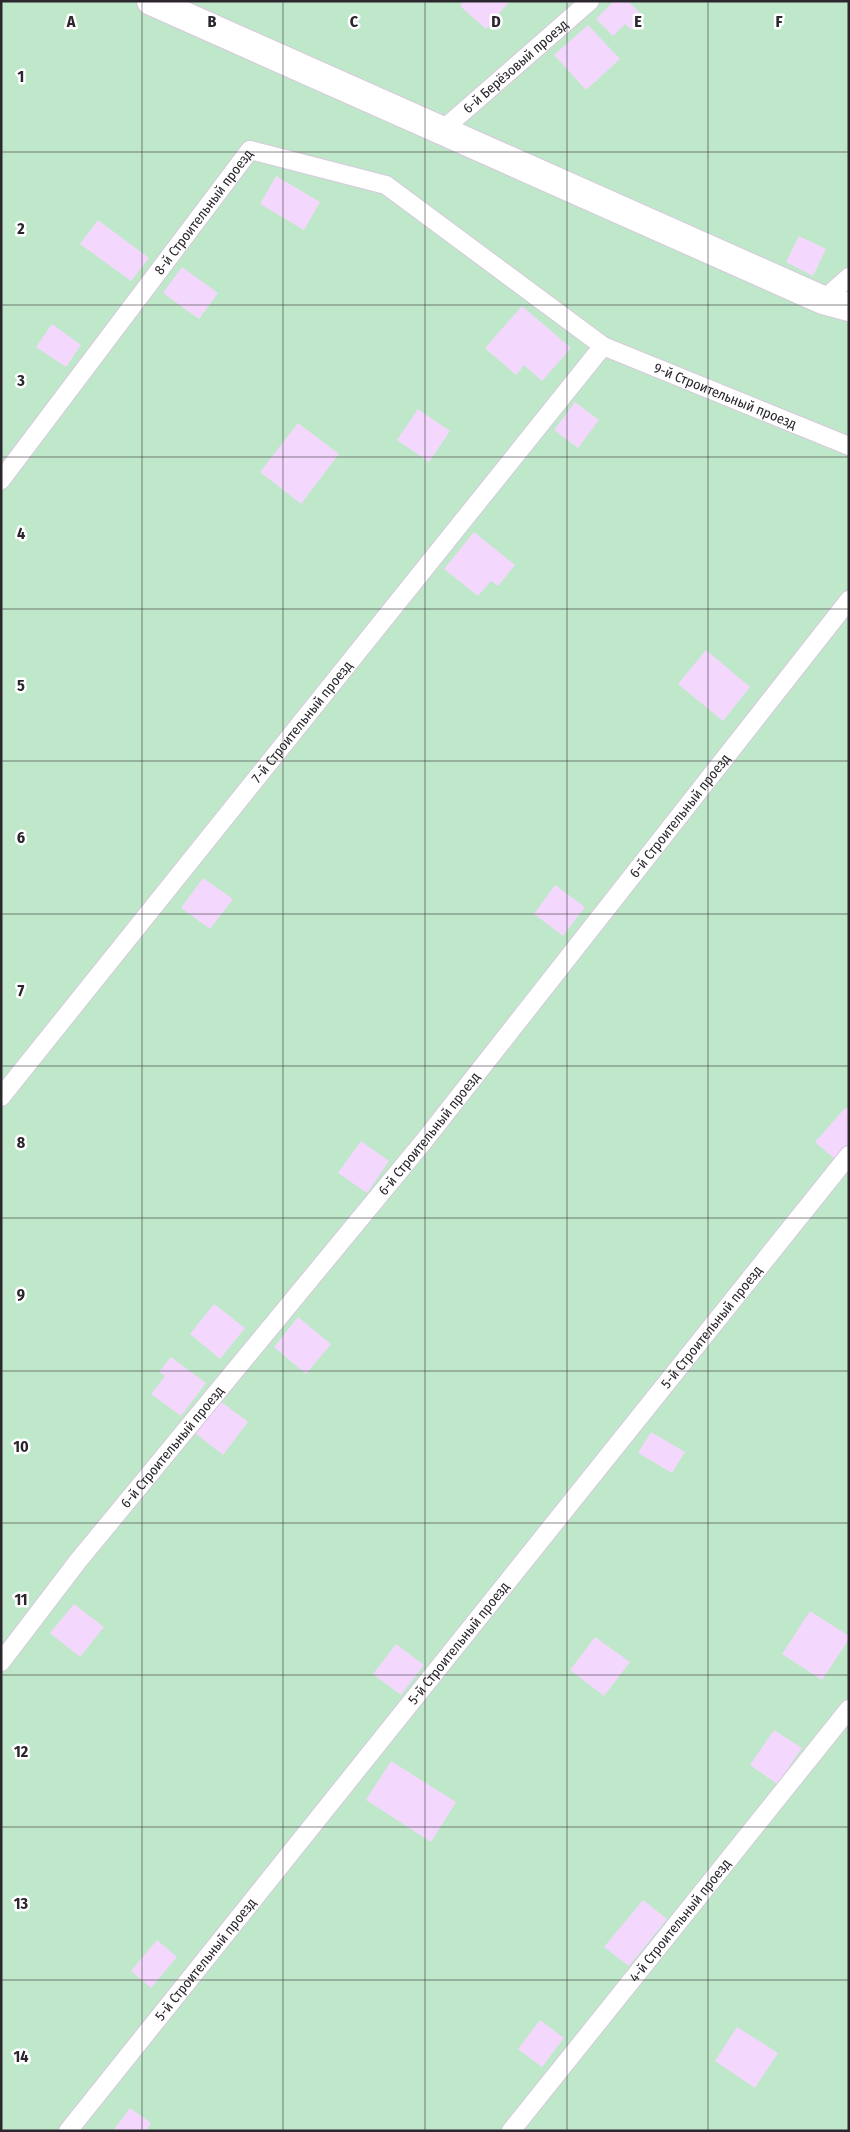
<svg xmlns="http://www.w3.org/2000/svg" width="850" height="2132" font-family="'Fira Sans Condensed',sans-serif">
	<style>
		.green { fill: #bee8c9 }
		.building { fill: #f4d7fd }
		.lines { fill: none; stroke-linecap: round; stroke-linejoin: round }
		.service-casing { stroke: #d7c9dc; stroke-width: 20 }
		.minor-casing { stroke: #d7c9dc; stroke-width: 30 }
		.service { stroke: #fff; stroke-width: 18 }
		.minor { stroke: #fff; stroke-width: 28 }
		.grid { fill: none; stroke: #2c262e; stroke-width: 1; stroke-opacity: 0.55 }
		.labels { text-anchor: middle; stroke-width: 5; stroke-linejoin: round; paint-order: stroke }
		.street-label { font-size: 14px; fill: #2c262e; stroke: #fff }
		.grid-label { font-size: 16px; text-anchor: middle; font-weight: bold; fill: #2c262e; stroke: #fff; stroke-width: 5; stroke-linejoin: round; paint-order: stroke }
	</style>
	<rect width="100%" height="100%" fill="#fdfafe"/>
	<path class="green" d="M1 1H849V2131H1Z"/>
	<path class="building" d="M464 1H510L486 29 460 6Z
		M614 1H628L644 17 632 30 625 24 613 36 596 19Z
		M588 25 620 59 586 90 554 55Z
		M276 176 320 202 304 230 260 204Z
		M98 220 149 258 131 281 80 244Z
		M799 236 826 249 813 276 786 262Z
		M182 267 218 293 199 319 163 293Z
		M522 306 571 348 542 381 524 365 516 375 485 348Z
		M52 324 81 345 66 367 36 347Z
		M575 402 599 420 578 448 554 430Z
		M418 409 450 431 429 462 397 440Z
		M298 423 339 454 301 504 260 472Z
		M474 532 515 565 498 586 491 581 478 596 444 569Z
		M706 650 750 687 723 721 678 684Z
		M203 878 233 899 210 929 181 908Z
		M555 885 585 907 563 936 534 914Z
		M846 1107 849 1110V1143L835 1159 815 1142Z
		M361 1141 389 1161 367 1193 338 1173Z
		M214 1304 245 1328 220 1359 190 1334Z
		M298 1317 331 1344 306 1374 274 1347Z
		M171 1357 206 1383 181 1416 151 1394 165 1376 159 1372Z
		M219 1400 248 1422 223 1455 195 1433Z
		M651 1432 685 1452 672 1473 638 1453Z
		M74 1604 104 1627 80 1657 50 1633Z
		M810 1611 849 1636V1639L822 1680 782 1654Z
		M595 1637 630 1662 604 1696 570 1670Z
		M396 1644 424 1665 401 1695 373 1674Z
		M774 1730 802 1748 777 1784 750 1765Z
		M391 1761 456 1802 431 1842 366 1800Z
		M643 1900 667 1919 629 1966 604 1947Z
		M157 1940 177 1957 151 1988 131 1971Z
		M540 2020 564 2038 542 2067 518 2049Z
		M737 2027 778 2053 755 2088 715 2061Z
		M130 2108 151 2123 146 2131H113Z"/>
	<g class="lines">
		<g class="service-casing">
			<g id="service">
				<path id="s1" d="M440 132 590 1"/>
				<path d="M823 300 849 277"/>
				<path id="s2" d="M1 480 250 150 386 185 603 346 849 446"/>
				<path id="s3" d="M1 1097 603 346"/>
				<path id="s4" d="M1 1662 78 1561 424 1141 849 600"/>
				<path id="s5" d="M68 2131 849 1155"/>
				<path id="s6" d="M511 2131 849 1709"/>
			</g>
		</g>
		<g class="minor-casing">
			<path id="minor" d="M151 1 823 300 849 307"/>
		</g>
		<use href="#service" class="service"/>
		<use href="#minor" class="minor"/>
	</g>
	<path class="grid" d="M142 1V2131M283 1V2131M425 1V2131M567 1V2131M708 1V2131M1 152H849M1 305H849M1 457H849M1 609H849M1 761H849M1 914H849M1 1066H849M1 1218H849M1 1371H849M1 1523H849M1 1675H849M1 1827H849M1 1980H849"/>
	<g class="labels">
		<g class="street-label">
			<text dy="5" stroke="none"><textPath href="#s1" startOffset="100">6-й Берёзовый проезд</textPath></text>
			<text dy="5" stroke="none"><textPath href="#s2" startOffset="336">8-й Строительный проезд</textPath></text>
			<text dy="5" stroke="none"><textPath href="#s2" startOffset="956">9-й Строительный проезд</textPath></text>
			<text dy="5" stroke="none"><textPath href="#s3" startOffset="481">7-й Строительный проезд</textPath></text>
			<text dy="5" stroke="none"><textPath href="#s4" startOffset="1085">6-й Строительный проезд</textPath></text>
			<text dy="5" stroke="none"><textPath href="#s4" startOffset="680">6-й Строительный проезд</textPath></text>
			<text dy="5" stroke="none"><textPath href="#s5" startOffset="1030">5-й Строительный проезд</textPath></text>
			<text dy="5" stroke="none"><textPath href="#s4" startOffset="275">6-й Строительный проезд</textPath></text>
			<text dy="5" stroke="none"><textPath href="#s5" startOffset="625">5-й Строительный проезд</textPath></text>
			<text dy="5" stroke="none"><textPath href="#s6" startOffset="270">4-й Строительный проезд</textPath></text>
			<text dy="5" stroke="none"><textPath href="#s5" startOffset="220">5-й Строительный проезд</textPath></text>
		</g>
	</g>
	<g class="grid-label">
		<text x="71" y="27">A</text>
		<text x="212" y="27">B</text>
		<text x="354" y="27">C</text>
		<text x="496" y="27">D</text>
		<text x="638" y="27">E</text>
		<text x="779" y="27">F</text>
		<text x="21" y="82">1</text>
		<text x="21" y="234">2</text>
		<text x="21" y="386">3</text>
		<text x="21" y="539">4</text>
		<text x="21" y="691">5</text>
		<text x="21" y="843">6</text>
		<text x="21" y="996">7</text>
		<text x="21" y="1148">8</text>
		<text x="21" y="1300">9</text>
		<text x="21" y="1452">10</text>
		<text x="21" y="1605">11</text>
		<text x="21" y="1757">12</text>
		<text x="21" y="1909">13</text>
		<text x="21" y="2062">14</text>
	</g>
	<rect width="850" height="2132" fill="none" stroke="#2c262e" stroke-width="5"/>
</svg>
